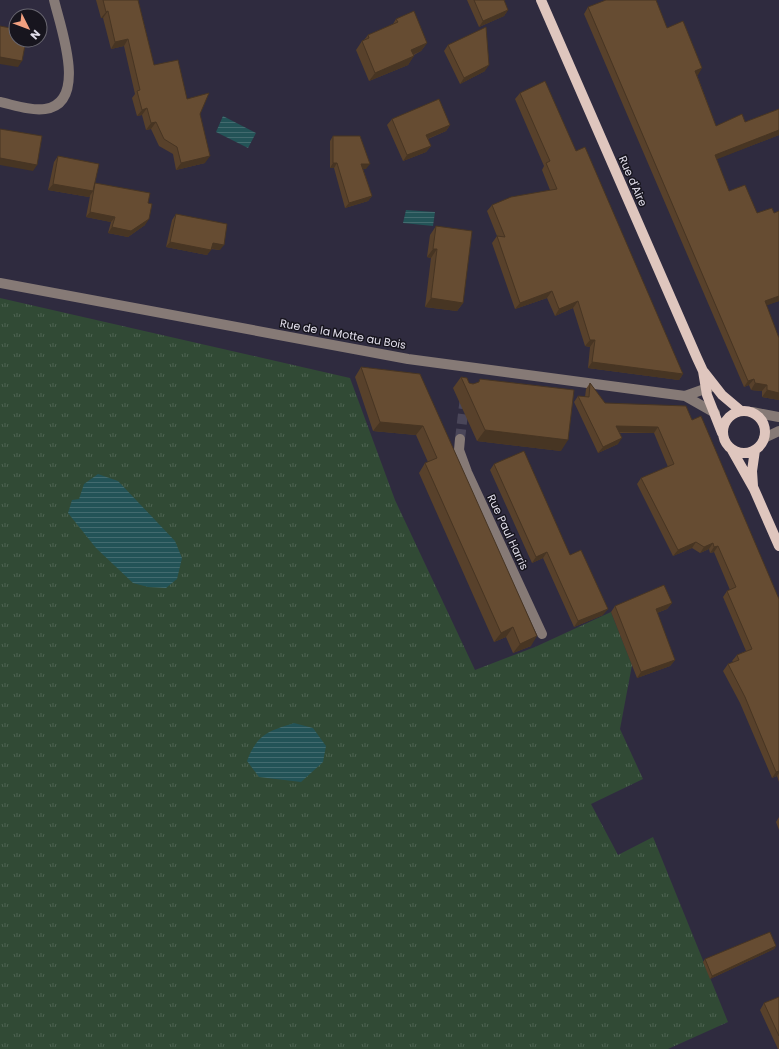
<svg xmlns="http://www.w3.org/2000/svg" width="779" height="1049" font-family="Poppins,sans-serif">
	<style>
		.grass { fill: url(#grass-tufts) }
		.water { fill: url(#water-rules) }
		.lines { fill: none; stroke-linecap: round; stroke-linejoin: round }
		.minor-tunnel { stroke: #4a4659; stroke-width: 10; stroke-dasharray: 10 5; stroke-linecap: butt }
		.minor { stroke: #867a76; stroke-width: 10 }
		.major { stroke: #dfc6be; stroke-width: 10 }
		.wall { fill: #58412b }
		.shaded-wall { fill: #473523 }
		.building { fill: #664c32; stroke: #473523 }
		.labels { text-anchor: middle; stroke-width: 3; stroke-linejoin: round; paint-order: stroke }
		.street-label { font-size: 11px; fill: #e2dfec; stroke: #17151e }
	</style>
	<defs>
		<pattern id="grass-tufts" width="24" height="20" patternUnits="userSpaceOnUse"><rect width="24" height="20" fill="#314a35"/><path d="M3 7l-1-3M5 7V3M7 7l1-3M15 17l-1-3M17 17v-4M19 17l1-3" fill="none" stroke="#4f6452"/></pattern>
		<pattern id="water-rules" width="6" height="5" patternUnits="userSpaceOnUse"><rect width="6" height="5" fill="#235357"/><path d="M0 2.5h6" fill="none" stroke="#436b6f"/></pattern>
	</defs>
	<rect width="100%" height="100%" fill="#2f2b3f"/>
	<path class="grass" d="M0 298 350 378 395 500 475 670 535 647 611 612 632 665 620 729 643 779 591 804 618 855 653 837 728 1022 668 1049H0Z"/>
	<path class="water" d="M223 116 256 133 248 148 216 132Z
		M406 210 435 212 433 226 403 223Z
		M98 474 118 481 175 541 182 558 177 579 166 588 148 587 133 583 96 548 68 513 72 500 79 499 84 484Z
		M294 723 313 728 326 746 323 762 301 782 259 777 247 761C257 734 269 731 294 723Z"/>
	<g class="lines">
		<path class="minor-tunnel" d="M460 439 465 397"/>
		<path class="minor" d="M0 102C14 105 31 111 45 109 89 103 60 26 54 0
			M0 283 408 359 685 396 715 413
			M685 396 713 386
			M752 412 779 417
			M764 438 779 431
			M460 439 459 450 467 472 542 634"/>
		<path class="major" d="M541 0 697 358 703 371 707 395 722 433
			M704 372 722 395 741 411
			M723 432a21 21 0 1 1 42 0a21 21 0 1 1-42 0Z
			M732 450 754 489 779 546
			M753 486 752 471 755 450"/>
	</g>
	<path class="wall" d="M96 0H138L154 65 187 99 200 114 205 163 176 170 173 154 159 146 151 129 146 130 142 115 137 116 132 98 135 94 124 46 111 49 103 18H101Z
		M467 0H504L508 10 504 16 479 27Z
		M588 7 667 28 702 68 697 75 716 126 745 122 779 109V135L716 159 729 191 779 301 766 305 779 338V400L762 397V391L751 390 749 385 744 387 584 14Z
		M396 19 427 43 421 51 414 55 408 65 369 81 356 50 362 41 364 40 368 35 393 24Z
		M448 45 485 71 460 84 444 51Z
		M520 93 576 151 683 374 679 380 588 368 590 347 585 346 573 308 555 316 547 298 515 309 492 243 497 236 487 211 492 205 550 190 542 170 544 166 515 99Z
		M392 119 450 125 446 131 428 139 431 146 426 152 403 161 387 125Z
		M333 136 366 169H363L372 196 368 201 345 208 334 168H330V141Z
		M58 156 95 183 148 203 145 225 128 237 108 233 111 222 86 217 90 196 89 197 48 190 54 162Z
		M176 214 220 250 211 249 207 255 166 247 172 220Z
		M436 226 463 303 457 311 425 307 431 258 427 257 430 235Z
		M361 367 420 374 531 646 513 653 506 637 494 642 419 473 425 463 428 462 416 435 373 431 355 377Z
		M461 377 469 383 473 384 478 383 480 379 561 451 477 441 453 388Z
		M590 383 605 403 692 420 779 599V782L777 776 772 778 740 703 723 671 728 664 733 662 732 661 737 655 746 651 723 597 727 591 730 590 714 552 710 553 709 549 700 553 692 548 673 556 637 484 641 478 668 467 654 433H619L618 444 598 453 574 402 578 396 585 397 586 389Z
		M494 464 570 555 603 615 574 627 543 558 532 563 490 470Z
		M672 603 667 609 657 613 675 660 670 666 637 678 611 612 615 606Z
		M779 817V830L776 822Z
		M776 946 774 949 710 979 703 962 705 959Z
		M779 997V1049H778L760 1010 764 1003Z"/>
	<path class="shaded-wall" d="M508 10 504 16 479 27 483 21Z
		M108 11 103 18H101L106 12Z
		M128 39 124 46 111 49 115 42Z
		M427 43 421 51 405 58 411 50Z
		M414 56 408 65 369 81 375 73Z
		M0 57 22 61 18 67 0 64Z
		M489 65 485 71 460 84 464 78Z
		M702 68 698 75 691 78 695 71Z
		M147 108 142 115 137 116 142 110Z
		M156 122 151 129 146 130 151 123Z
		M450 125 446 131 422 141 426 135Z
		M779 130V135L710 162 715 155Z
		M431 146 426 152 403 161 407 155Z
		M210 156 205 163 176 170 181 163Z
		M0 158 37 165 33 171 0 165Z
		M333 163H337L334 168H330Z
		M361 164H370L366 169H358Z
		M53 184 93 191 89 197 48 190Z
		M372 196 368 201 345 208 349 203Z
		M90 212 115 217 111 222 86 217Z
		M149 219 145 225 128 237 108 233 112 227Z
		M170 242 211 250 207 255 166 247Z
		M213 243 224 245 220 250 209 248Z
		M433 249H437L431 258 427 257Z
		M552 291 547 298 515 309 520 303Z
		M779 296V301L760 308 765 301Z
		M431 298 463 303 457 311 425 307Z
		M578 301 573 308 555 316 559 309Z
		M590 340H595L590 347 585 346Z
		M592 362 683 374 679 380 588 368Z
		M754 379 749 385 744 387 748 381Z
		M755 383 767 385 762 391 751 390Z
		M767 390 779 393V400L762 397Z
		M380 422 423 426 416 435 373 431Z
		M616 426 658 427 654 433 612 432Z
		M485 430 568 440 561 451 477 441Z
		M622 438 618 444 598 453 603 447Z
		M696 542 692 548 673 556 678 550Z
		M713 543 709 549 700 553 704 547Z
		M718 546 714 552 710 553 714 547Z
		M547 552 543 558 532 563 536 557Z
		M672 603 667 609 651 615 656 609Z
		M608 609 603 615 574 627 578 621Z
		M513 627 506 637 494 642 501 633Z
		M537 636 531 646 513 653 520 644Z
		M675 660 670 666 637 678 641 672Z
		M779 771V773L777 776 772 778 776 772Z
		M776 946 774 949 710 979 712 976Z"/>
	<path class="building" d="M103 0H138L154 65 178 60 187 99 209 93 200 114 210 156 181 163 177 147 164 139 156 122 151 123 147 108 142 110 137 91 140 90 128 39 115 42 108 11 106 12Z
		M474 0H504L508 10 483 21Z
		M606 0H656L667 28 683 21 702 68 695 71 716 126 742 114 745 122 779 109V130L715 155 729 191 745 185 757 213 772 208 774 213 779 211V296L765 301 779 338V393L767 390V385L755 383 754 379 748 381 588 7Z
		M414 11 427 43 411 50 414 56 375 73 362 41 369 38 368 35 398 22 396 19Z
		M0 26 16 29V40H26L22 61 0 57Z
		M486 27 489 65 464 78 448 45Z
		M545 81 576 151 585 147 683 374 592 362 595 340H590L578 301 559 309 552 291 520 303 497 236 505 237 492 205 511 197 557 189 546 163 550 161 520 93Z
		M439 99 450 125 426 135 431 146 407 155 392 119Z
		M0 129 42 136 37 165 0 158Z
		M333 136H360L370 164H361L372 196 349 203 337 163H333Z
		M58 156 99 164 93 191 53 184Z
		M95 183 150 193 148 203 152 204 149 219 131 231 112 227 115 217 90 212Z
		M176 214 227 224 224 245 213 243 211 250 170 242Z
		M436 226 472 231 463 303 431 298 437 249H433Z
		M361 367 420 374 537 636 520 644 513 627 501 633 425 463 437 458 423 426 380 422Z
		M461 377 467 378 469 383 473 384 479 382 480 379 574 390 568 440 485 430Z
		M590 383 605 403 686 406 692 420 701 416 779 599V771L776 772 745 697 728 664 739 660 737 655 752 649 727 591 736 587 718 546 714 547 713 543 704 547 696 542 678 550 641 478 674 464 658 427 616 426 622 438 603 447 578 396 589 397Z
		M524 451 570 555 581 550 608 609 578 621 547 552 536 557 494 464Z
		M664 585 672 603 656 609 675 660 641 672 615 606Z
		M770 932 776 946 712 976 705 959Z
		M779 997V1036L764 1003Z"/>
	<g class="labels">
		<g class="street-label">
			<text transform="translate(633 181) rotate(66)" y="4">Rue d'Aire</text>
			<text transform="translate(343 334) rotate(10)" y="4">Rue de la Motte au Bois</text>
			<text transform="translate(508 532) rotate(65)" y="4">Rue Paul Harris</text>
		</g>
	</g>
	<g transform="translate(28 28) rotate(132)"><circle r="19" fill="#17151e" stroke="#686670"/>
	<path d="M0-3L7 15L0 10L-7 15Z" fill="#f2a080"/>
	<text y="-6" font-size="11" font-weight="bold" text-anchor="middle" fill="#e2dfec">N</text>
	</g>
</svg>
